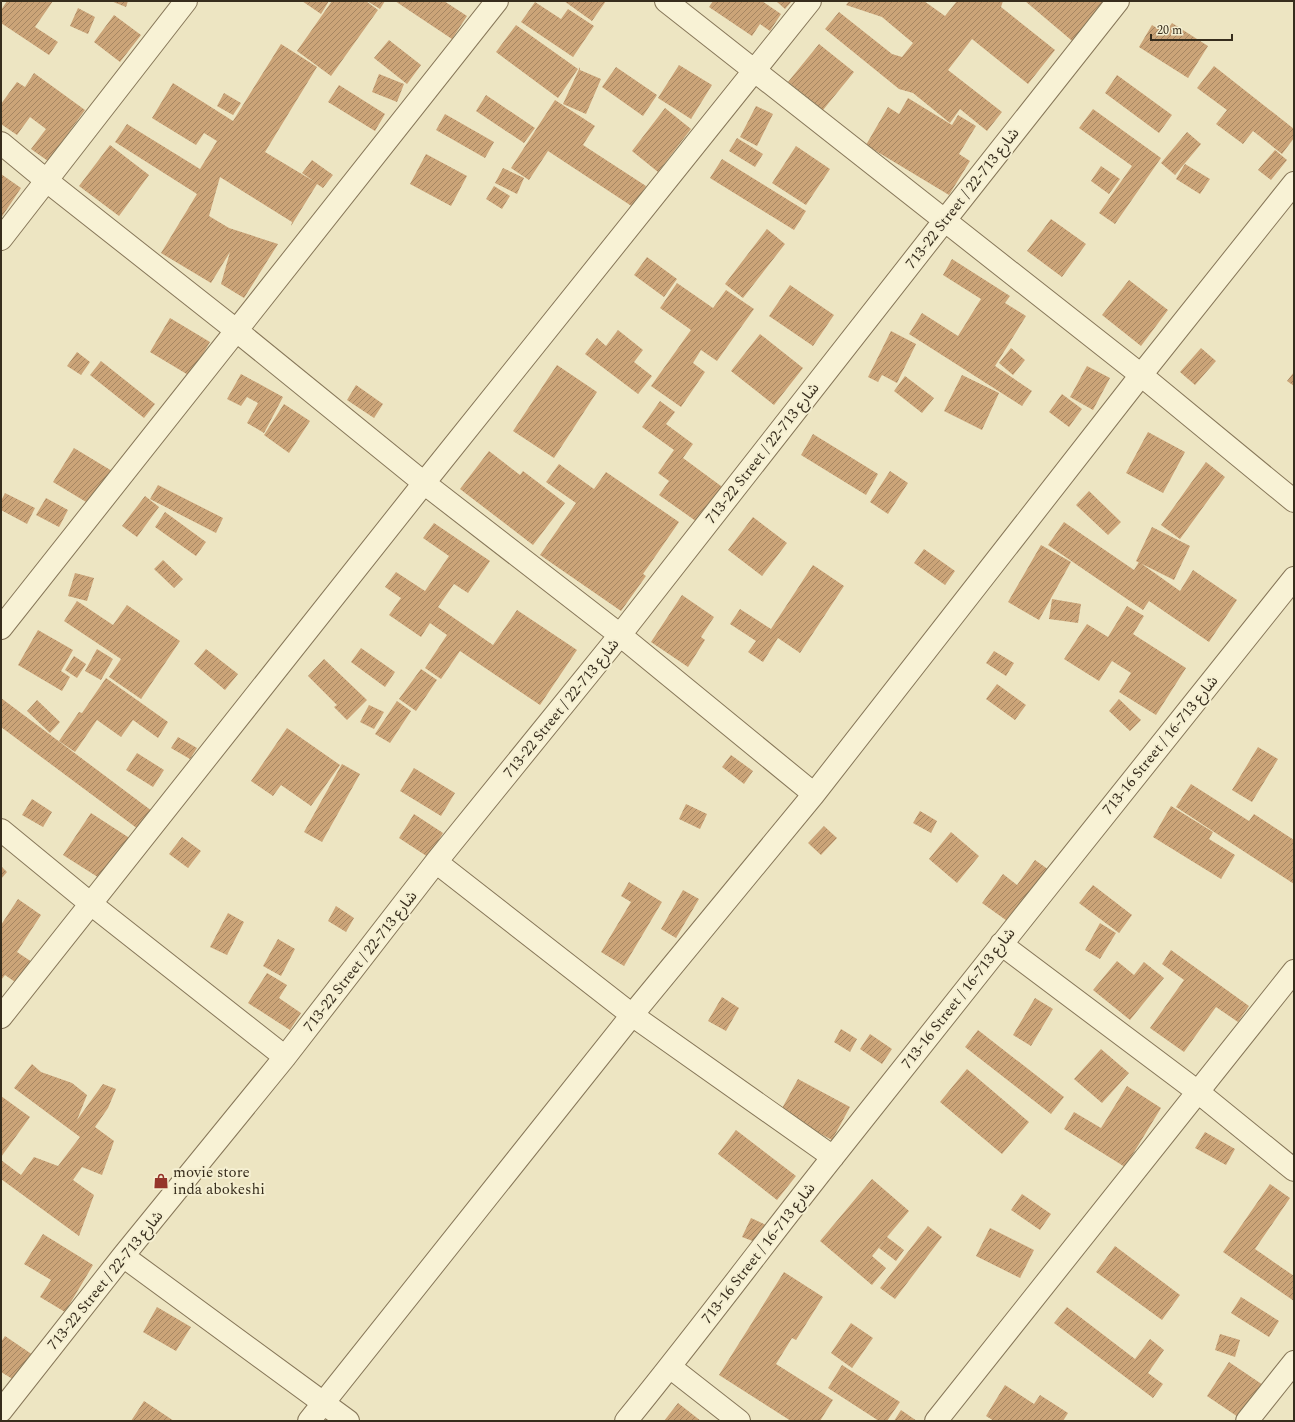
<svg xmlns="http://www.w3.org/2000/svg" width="1295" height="1422" font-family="Spectral,'Noto Sans Arabic',serif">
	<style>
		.building { fill: url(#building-hatch) }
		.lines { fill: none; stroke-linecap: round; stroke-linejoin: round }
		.minor-casing { stroke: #877759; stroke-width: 24 }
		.minor { stroke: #f8f2d5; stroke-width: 22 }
		.labels { text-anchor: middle; stroke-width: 4; stroke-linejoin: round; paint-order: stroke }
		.street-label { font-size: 15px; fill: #372d1d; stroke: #f5efd1 }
		.poi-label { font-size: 15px; fill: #372d1d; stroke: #f5efd1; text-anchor: start }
	</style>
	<defs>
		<pattern id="building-hatch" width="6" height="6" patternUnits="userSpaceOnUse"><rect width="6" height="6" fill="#cba478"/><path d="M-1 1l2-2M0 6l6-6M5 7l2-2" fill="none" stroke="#a68662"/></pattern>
	</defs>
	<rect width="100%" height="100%" fill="#ede5c2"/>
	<path class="building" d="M7 1H53L35 27 58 42 49 55 1 23V10Z
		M111 1H128L126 7Z
		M302 1H329L321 14Z
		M332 1H366L378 10 331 76 297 51Z
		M367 1H385L380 9Z
		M395 1H444L467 16 452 39Z
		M564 1H606L592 21Z
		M713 1H762L781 14 770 31 760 24 752 36 709 7Z
		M776 1H792L785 9Z
		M849 1H924L945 16 957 1H1003L1001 7 1055 50 1028 84 972 39 948 70 1002 112 987 131 960 109 950 123 913 93 899 89 825 29 839 12 892 54 902 57 913 43 882 17 846 5Z
		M1025 1H1114L1077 45Z
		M535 2 561 19 568 9 594 26 573 57 521 22Z
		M78 8 95 17 88 34 70 26Z
		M114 15 141 35 120 62 94 42Z
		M1172 23 1208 46 1188 78 1139 47 1152 25 1165 33Z
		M516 25 578 69 558 98 496 52Z
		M389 40 421 65 407 84 374 58Z
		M281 44 317 67 265 152 315 182 302 173 312 160 333 175 323 188 317 184 291 226 292 222 220 177 209 216 229 228 278 244 244 298 221 284 230 252 211 283 161 253 197 194 115 142 127 124 200 169 217 141 204 133 196 145 152 118 173 83 233 121Z
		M819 44 854 72 823 110 788 82Z
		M679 65 712 85 691 119 658 98Z
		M1214 66 1294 129V138L1282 154 1253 131 1243 144 1216 124 1227 110 1197 88Z
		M580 67V70L601 79 586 114 563 104Z
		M616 67 657 95 643 116 602 87Z
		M34 73 85 110 48 161 31 149 46 129 30 117 17 135 1 124V104L17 82 25 87Z
		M379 74 404 84 397 102 372 92Z
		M1117 75 1172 115 1159 133 1105 93Z
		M339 85 385 114 375 131 328 102Z
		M224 93 241 103 233 115 217 106Z
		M486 95 535 128 524 143 476 111Z
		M908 98 952 125 958 115 976 126 959 154 970 161 949 195 866 145 888 107 899 114Z
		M555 100 595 126 583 145 646 186 633 207 548 151 529 180 511 168Z
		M756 106 773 114 757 146 740 137Z
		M665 108 691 129 658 172 632 151Z
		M1093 109 1161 158 1115 224 1099 213 1132 166 1079 128Z
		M445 114 494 142 485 158 436 130Z
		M1187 132 1201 144 1175 175 1161 163Z
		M737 138 763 154 755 167 729 151Z
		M110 145 149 175 119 216 79 186Z
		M796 146 830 169 806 205 772 183Z
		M1275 150 1287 160 1271 180 1258 170Z
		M426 154 467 176 451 206 410 184Z
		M722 159 806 211 794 230 710 178Z
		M1185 164 1210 179 1200 194 1176 179Z
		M1101 166 1120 179 1109 194 1091 181Z
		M503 168 524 178 517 194 495 183Z
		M1 174 21 188 1 218Z
		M494 186 510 196 502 209 486 199Z
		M1051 219 1086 244 1062 277 1027 251Z
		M767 229 785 244 743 298 725 284Z
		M647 257 677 279 664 297 634 275Z
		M952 259 1010 296 1005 303 1026 316 995 366 1032 391 1022 406 909 334 922 313 958 336 981 299 943 275Z
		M1129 280 1168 310 1141 346 1102 315Z
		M677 283 713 308 726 290 754 309 717 361 701 350 693 363 705 372 681 407 651 386 691 330 660 308Z
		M790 285 834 315 813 346 769 316Z
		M170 318 210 342 190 376 150 352Z
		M618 330 643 350 634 362 652 376 638 394 585 354 597 338 606 346Z
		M891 331 916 344 897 383 882 375 878 382 868 377Z
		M760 334 803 368 774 405 731 371Z
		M1011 348 1025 360 1013 375 999 363Z
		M1201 348 1216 361 1195 385 1180 372Z
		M77 352 90 362 81 375 67 366Z
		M101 361 155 404 144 418 90 375Z
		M557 365 597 392 554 458 513 431Z
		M1087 366 1110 378 1093 410 1070 397Z
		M1294 372V386L1287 381Z
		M241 374 283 397 264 433 247 423 258 403 247 397 241 406 227 399Z
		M962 375 999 393 982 430 944 411Z
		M905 376 934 398 922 413 894 391Z
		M356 385 383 404 374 418 347 400Z
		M1062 394 1082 409 1069 427 1049 412Z
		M660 401 675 412 666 424 693 444 683 458 725 489 700 524 659 495 669 481 658 473 674 450 642 427Z
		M284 404 310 421 289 453 264 435Z
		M1148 432 1185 452 1163 493 1126 473Z
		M813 434 878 474 866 495 801 455Z
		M74 448 117 474 96 508 53 482Z
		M489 451 520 475 523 471 565 503 533 545 460 489Z
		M1206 462 1225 477 1180 539 1161 525Z
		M559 464 594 489 606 472 679 522 643 574 646 576 621 611 540 555 576 503 546 482Z
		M890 471 908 483 888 514 870 502Z
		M158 485 223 518 216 533 150 499Z
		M1089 491 1121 522 1108 535 1076 505Z
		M5 493 35 508 27 524 1 510V501Z
		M145 496 159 507 137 537 122 526Z
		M46 498 68 510 59 527 36 515Z
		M165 512 206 542 196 556 155 527Z
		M753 517 787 543 762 576 728 550Z
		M1064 522 1134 570 1139 562 1180 591 1193 570 1237 600 1209 642 1149 601 1143 610 1048 545Z
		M434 523 490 561 468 593 454 584 438 607 493 645 517 610 577 650 540 705 460 651 441 679 425 668 447 635 430 623 421 637 389 615 401 598 385 587 396 572 425 591 449 556 423 538Z
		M1152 527 1190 546 1174 580 1136 561Z
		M1041 545 1071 562 1039 620 1008 602Z
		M924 549 955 571 945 585 914 563Z
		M163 560 183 579 174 588 154 569Z
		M813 565 844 586 800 653 778 638 763 662 748 652 756 641 730 624 740 609 771 629Z
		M75 573 94 578 87 601 68 596Z
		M682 595 714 617 701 637 705 640 688 667 651 642Z
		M1052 599 1081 604 1078 623 1049 619Z
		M77 601 113 625 127 605 180 641 141 699 109 677 121 659 64 621Z
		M1127 606 1144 616 1133 634 1186 668 1156 715 1119 692 1131 673 1112 661 1099 681 1064 659 1087 624 1108 637Z
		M38 630 73 650 61 671 70 677 62 691 18 665Z
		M361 648 395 672 385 687 351 662Z
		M97 649 113 659 101 680 85 671Z
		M206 649 238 674 225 690 194 664Z
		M994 651 1014 663 1006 676 986 663Z
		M74 656 86 664 77 678 65 670Z
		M324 659 367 700 347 720 334 707 337 705 308 676Z
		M421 669 437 680 416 711 399 699Z
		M106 678 168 722 158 738 133 720 121 737 97 720 75 752 59 741 79 712 82 713Z
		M997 684 1026 705 1015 720 986 699Z
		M1 698 152 811 138 829 1 727Z
		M1119 699 1141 720 1130 731 1109 711Z
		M37 700 60 722 50 733 27 711Z
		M397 701 411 711 390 743 375 734Z
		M369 705 384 712 374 729 360 722Z
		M287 728 340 765 311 806 281 785 273 796 251 781Z
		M178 737 197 748 190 759 171 748Z
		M1258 747 1278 759 1252 802 1232 790Z
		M137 753 164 770 153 787 126 770Z
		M731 755 753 771 744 784 722 767Z
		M342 764 360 774 322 842 304 832Z
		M414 768 455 793 441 816 400 791Z
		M1191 784 1249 821 1254 814 1294 840V884L1176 807Z
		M32 799 52 812 43 827 22 815Z
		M686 804 707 814 700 829 679 819Z
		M1171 806 1213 832 1209 839 1235 855 1221 879 1153 837Z
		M920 811 937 821 931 833 913 823Z
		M91 813 131 839 104 881 63 855Z
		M414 814 443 833 428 857 399 838Z
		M824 826 837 838 821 855 808 843Z
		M951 832 979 856 957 883 929 859Z
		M182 837 201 851 188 868 169 854Z
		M1035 860 1049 870 1010 923 982 903 1003 874 1017 885Z
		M1 866 7 872 1 879Z
		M629 882 662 902 624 966 601 952 631 902 621 896Z
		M1093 885 1132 915 1119 933 1079 903Z
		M683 890 699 899 676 938 661 929Z
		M18 899 41 915 17 952 32 962 18 984 5 975 1 980V925Z
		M336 906 354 918 346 932 328 921Z
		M228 913 244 922 227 955 210 947Z
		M1100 923 1116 933 1100 959 1085 950Z
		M278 939 295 949 281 976 263 966Z
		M1171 950 1249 1006 1238 1022 1216 1007 1184 1052 1150 1028 1184 980 1162 964Z
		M1117 961 1134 975 1144 962 1164 978 1130 1020 1093 990Z
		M267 973 287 985 279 998 301 1013 290 1030 248 1003Z
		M722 997 739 1008 726 1031 708 1021Z
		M1035 998 1053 1009 1031 1046 1013 1035Z
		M841 1029 857 1039 850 1052 834 1042Z
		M978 1030 1064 1097 1051 1114 965 1047Z
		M870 1034 892 1049 882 1064 860 1049Z
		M1101 1049 1129 1073 1102 1103 1074 1079Z
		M32 1064 41 1072 72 1083 87 1095 77 1120 103 1084 116 1089 108 1108 95 1127 114 1141 102 1175 82 1167 73 1180 94 1195 79 1236 1 1179V1160L21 1175 34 1157 58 1166 80 1137 14 1088Z
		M967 1069 1029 1122 1002 1154 940 1102Z
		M798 1079 850 1107 832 1140 780 1112Z
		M1127 1086 1161 1108 1125 1167 1064 1129 1074 1112 1101 1128Z
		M1 1096 30 1117 1 1157Z
		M736 1130 796 1176 777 1200 718 1154Z
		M1205 1132 1235 1149 1226 1165 1195 1148Z
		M872 1179 909 1211 887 1237 904 1250 896 1261 879 1248 886 1239 872 1256 886 1268 872 1285 820 1241Z
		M1270 1184 1290 1198 1255 1249 1294 1276V1301L1223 1252Z
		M1022 1194 1051 1214 1040 1230 1011 1210Z
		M751 1218 766 1225 758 1243 742 1237Z
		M928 1226 942 1237 895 1299 880 1288Z
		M990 1228 1034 1250 1020 1278 976 1256Z
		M43 1234 93 1265 65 1312 40 1297 51 1280 24 1264Z
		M1115 1246 1180 1295 1162 1320 1096 1272Z
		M784 1272 823 1297 796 1340 792 1338 776 1364 833 1400 820 1421H791L719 1375Z
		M1241 1297 1279 1321 1269 1337 1231 1313Z
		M157 1307 191 1327 176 1351 143 1332Z
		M1067 1307 1135 1359 1150 1339 1164 1350 1148 1373 1163 1384 1153 1398 1054 1323Z
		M851 1323 873 1338 852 1368 831 1353Z
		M1220 1334 1240 1340 1235 1357 1215 1350Z
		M5 1336 33 1355 16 1381 1 1372V1342Z
		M1229 1362 1269 1389 1244 1421 1207 1396Z
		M842 1365 900 1402 887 1421H879L828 1388Z
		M1005 1385 1034 1404 1040 1395 1068 1413 1063 1421H994L986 1416Z
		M144 1401 174 1421H131Z
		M678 1403 701 1421H664Z
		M901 1410 917 1421H894Z"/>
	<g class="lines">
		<g class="minor-casing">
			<path id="minor" d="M666 1 1141 375 1294 501
				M1 143 47 181 237 331 424 483 620 635 814 794
				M1 239 186 1
				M1 628 497 1
				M1 830 91 904 285 1057
				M436 862 632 1015 833 1157
				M1001 944 1198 1092 1294 1170
				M1 1017 424 483 810 1
				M123 1256 348 1421
				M670 1367 739 1421
				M1 1411 123 1256 285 1057 436 862 620 635 945 220 1118 1
				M309 1421 632 1015 814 794 1141 375 1294 183
				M626 1421C698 1333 765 1242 836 1153 988 961 1141 769 1294 578
				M936 1421 1294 971
				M1247 1421 1294 1362"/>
		</g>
		<use href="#minor" class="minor"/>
	</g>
	<defs>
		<g id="shop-bare" transform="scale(1.2)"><path d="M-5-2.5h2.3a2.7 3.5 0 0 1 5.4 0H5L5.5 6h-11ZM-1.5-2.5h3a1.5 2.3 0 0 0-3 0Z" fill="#95352a" stroke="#f5efd1" stroke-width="2.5" paint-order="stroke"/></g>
	</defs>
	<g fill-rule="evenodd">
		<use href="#shop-bare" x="161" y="1181"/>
	</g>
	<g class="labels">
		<g class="street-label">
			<text transform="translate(962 198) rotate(-52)" y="5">713-22 Street / شارع 713-22</text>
			<text transform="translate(762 453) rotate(-52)" y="5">713-22 Street / شارع 713-22</text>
			<text transform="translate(561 708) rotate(-51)" y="5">713-22 Street / شارع 713-22</text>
			<text transform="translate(1160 745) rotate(-51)" y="5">713-16 Street / شارع 713-16</text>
			<text transform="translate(360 961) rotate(-52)" y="5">713-22 Street / شارع 713-22</text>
			<text transform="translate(958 998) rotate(-52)" y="5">713-16 Street / شارع 713-16</text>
			<text transform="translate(758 1253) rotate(-52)" y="5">713-16 Street / شارع 713-16</text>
			<text transform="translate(105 1280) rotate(-51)" y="5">713-22 Street / شارع 713-22</text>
		</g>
		<g class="poi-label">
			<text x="173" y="1177">movie store<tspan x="173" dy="17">inda abokeshi</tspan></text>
		</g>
	</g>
	<rect width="1295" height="1422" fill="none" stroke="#372d1d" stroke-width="4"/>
	<path d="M1151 34v6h81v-6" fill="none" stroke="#372d1d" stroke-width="2"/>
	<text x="1157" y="34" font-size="12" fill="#372d1d" stroke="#f5efd1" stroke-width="3" paint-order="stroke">20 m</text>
</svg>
